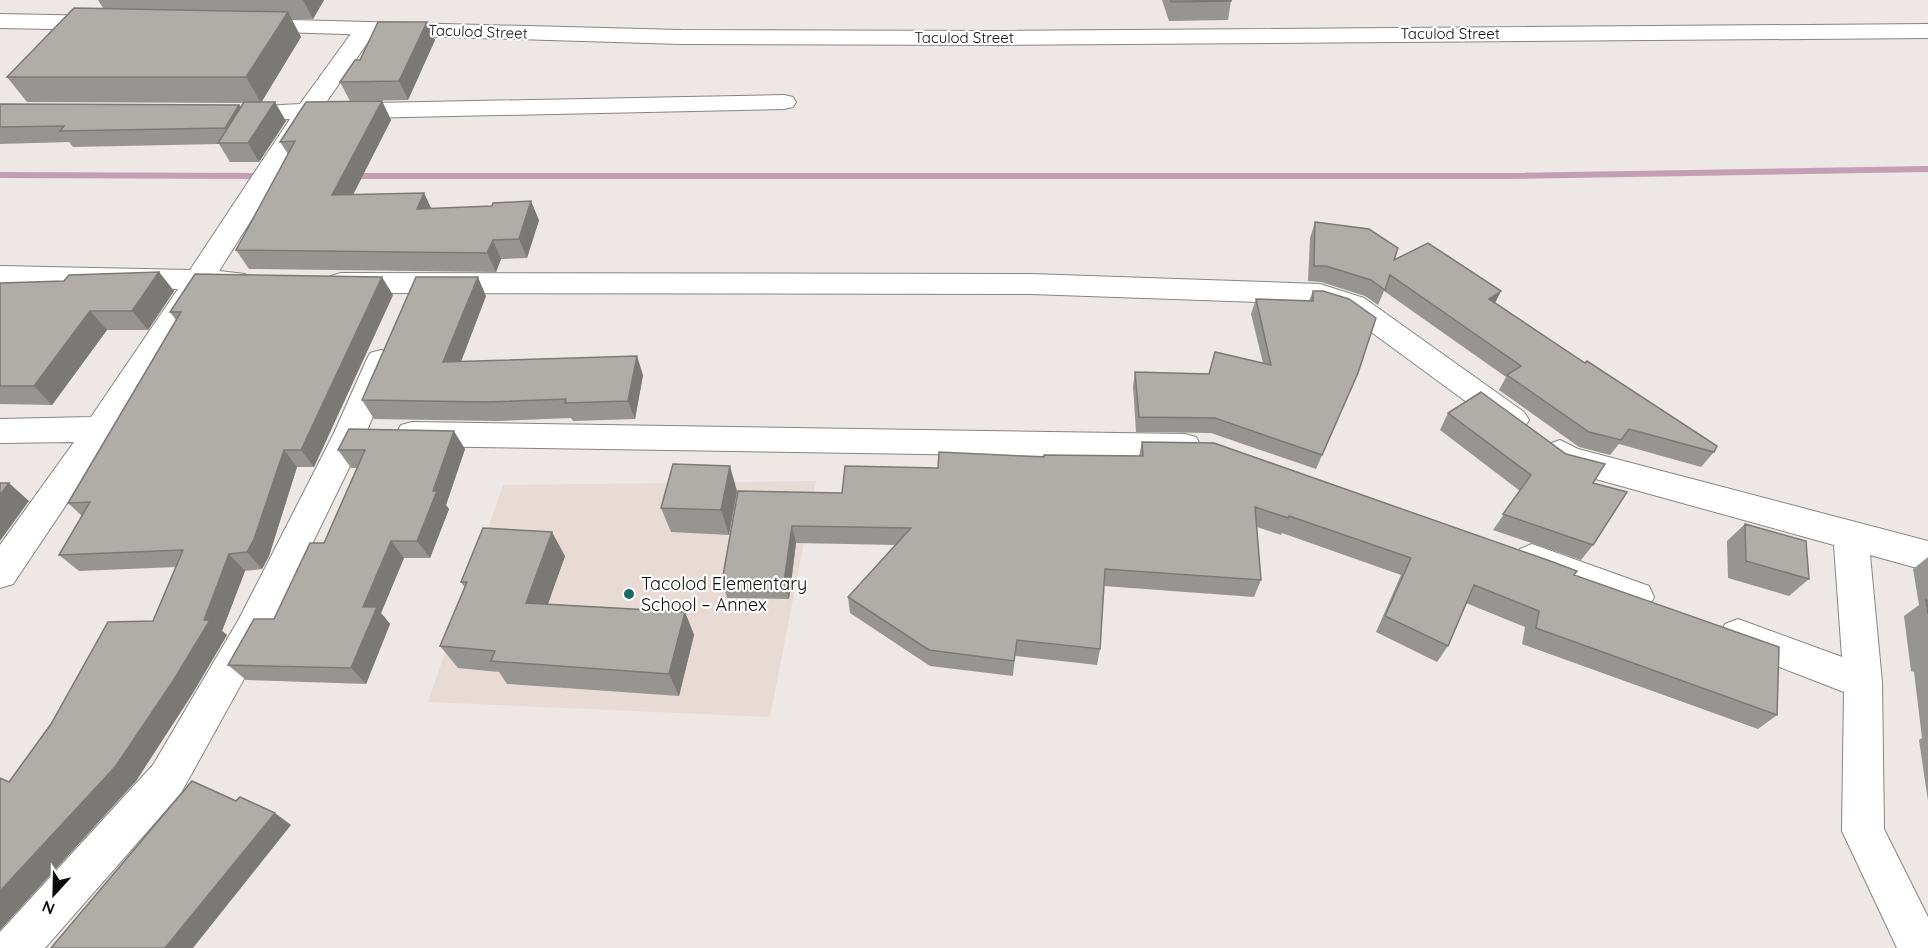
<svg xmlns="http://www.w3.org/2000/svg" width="1928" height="948" font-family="Quicksand,sans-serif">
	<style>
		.built { fill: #e8dbd5 }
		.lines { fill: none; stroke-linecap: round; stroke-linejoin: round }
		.stream { fill: #c49eb3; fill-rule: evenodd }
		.street-casing { stroke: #898482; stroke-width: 2 }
		.secondary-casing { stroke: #898482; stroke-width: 2 }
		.street { fill: #fff; fill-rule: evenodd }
		.secondary { fill: #fff; fill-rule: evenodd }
		.wall { fill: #979591 }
		.shaded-wall { fill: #7b7976 }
		.building { fill: #b0ada9; stroke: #7b7976; stroke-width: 1.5 }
		.poi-dot { fill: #1a686a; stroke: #fff; stroke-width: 2 }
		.labels { text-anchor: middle; stroke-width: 4.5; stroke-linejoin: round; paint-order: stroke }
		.far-street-label { font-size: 15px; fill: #0d0b0b; stroke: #fff }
		.poi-label { font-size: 18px; fill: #0d0b0b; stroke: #fff; text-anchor: start }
	</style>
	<rect width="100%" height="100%" fill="#ede7e5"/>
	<path class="built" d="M816 481 770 717 428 702 503 485Z"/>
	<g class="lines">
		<path class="stream" d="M1928 166V172L1506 179H346L341 176 346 173H1506Z
			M0 172 269 173 274 176 269 179 0 178Z"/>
		<g class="street-casing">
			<path id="street" d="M366 22 374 24 377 29 325 104 784 95 793 97 796 102 793 107 784 109 315 119 219 271 245 274 249 281 245 288 235 291 207 290 111 438 13 584 0 588V545L74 442 0 443V419L91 417 178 289 0 286V266L190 270 290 119 236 120 227 118 224 113 227 108 300 104 358 24Z
				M341 273 1031 274 1320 284 1364 298 1524 412 1529 420 1524 428 1513 432 1502 428 1344 312 1318 304 1031 294 341 293 331 290 327 283 331 276Z
				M381 350 392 353 396 361 366 433 265 641 181 793 45 948H0V932L153 765 239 619 334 433 366 361 370 353Z
				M412 422 1185 434 1196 437 1201 446 1196 455 1185 458 412 446 401 443 396 434 401 425Z
				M1560 440 1578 449 1928 541V571L1870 555 1882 682 1884 829 1928 917V948H1897L1842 831 1844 692 1725 646 1720 635 1725 624 1738 619 1842 657 1834 545 1556 468 1549 462 1544 453 1549 444Z
				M1532 544 1649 586 1654 597 1649 608 1636 612 1520 569 1514 559 1520 549Z"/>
		</g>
		<g class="secondary-casing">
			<path id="secondary" d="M0 14 103 16 111 18 114 23 111 28 103 30 0 28Z
				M251 19 681 30 996 31 1928 24V38L996 45 681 44 243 31 240 26 243 21Z"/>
		</g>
		<use href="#street" class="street"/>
		<use href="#secondary" class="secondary"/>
	</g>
	<path class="wall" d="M98 0H324L313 19H291L301 37 261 102 286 121 259 162H230L219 144 73 147 69 142 0 144V104L239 105 241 107 244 103 27 102 7 77 103 8Z
		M1162 0H1231V1L1228 20 1169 21Z
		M427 22 435 40 408 100 350 101 340 82 360 60Z
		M382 101 391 120 353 195 431 208 539 220 527 258 501 259 496 272 249 269 236 250 288 154 280 142Z
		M1315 222 1394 260 1501 291 1495 302 1714 452 1701 467 1619 444 1610 455 1579 447 1499 390 1506 377 1384 291 1378 305 1365 296 1321 282 1308 281 1310 238Z
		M159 272 174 291 148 330H107L52 405 0 404V283L64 281Z
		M1313 291 1358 373 1316 469 1211 433 1136 432 1133 386 1135 372 1209 374 1263 363 1251 314 1256 299 1309 301Z
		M393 295 314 467H297L269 556 262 569 245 571 222 631 227 635 191 696 136 781 0 930V778L9 782 153 621 176 567 79 571 59 555 82 516 68 503 176 320 170 312Z
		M486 296 461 361 643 375 635 419 573 421 571 418 497 421 374 419 362 400Z
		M1448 413 1593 483V545L1581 560 1493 530 1520 491 1440 430Z
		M1142 442 1574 575 1777 715 1758 729 1522 644 1525 627 1466 603 1448 646 1437 662 1376 632 1401 575 1282 533 1281 535 1257 527 1261 580 1254 597 1104 586 1100 649 1097 665 1015 656 1013 676 930 666 850 613 848 597 896 545 796 543 789 599 727 598 722 581 738 491 842 493 938 468 1044 457 1139 456Z
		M465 449 446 505 449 509 430 558H404L381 613 390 624 366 684 246 680 228 665 274 619 324 543 357 468H351L338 450Z
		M737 491 729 535 671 532 661 508Z
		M1745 524 1809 579 1789 596 1728 578 1727 541Z
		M565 556 548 604 685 612 694 635 679 696 507 684 499 672 458 668 440 646 465 588 461 582Z
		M1928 557V801L1919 740 1922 738 1914 672 1911 671 1904 616 1919 605 1913 569Z"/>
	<path class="shaded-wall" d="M303 0H324L313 19Z
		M288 12 301 37 261 103 246 77Z
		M427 22 435 40 408 100 399 81Z
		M382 101 391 120 343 214 332 195Z
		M275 102 286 121 259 162 248 143Z
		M239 105 249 121 234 143 225 128Z
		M424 193 433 212 417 209Z
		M531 201 539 220 527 258 519 239Z
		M493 240 501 259 496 272 487 253Z
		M159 272 174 291 148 330 132 311Z
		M382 277 393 295 314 467 301 450Z
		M478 277 486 296 454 380 443 362Z
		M1501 291 1493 307 1489 299Z
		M90 311 107 330 52 405 34 386Z
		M637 356 643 375 635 419 628 401Z
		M454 431 465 449 446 505 449 509 430 558 417 541Z
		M284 450 297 467 269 556 262 569 247 552Z
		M730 466 737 491 729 535 721 510Z
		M9 483 29 501 0 541V495Z
		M792 526 796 543 789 599 784 582Z
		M552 532 565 556 540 626 526 603Z
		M391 541 404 558 381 613 390 624 366 684 351 668 363 607Z
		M229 554 245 571 222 631 227 635 191 696 136 781 0 930V891L204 620Z
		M685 612 694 635 679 696 669 674Z
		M275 813 291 825 193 948H165Z"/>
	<path class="building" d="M1171 0H1231V1L1171 2Z
		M74 8 288 12 246 77H7Z
		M378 22H427L399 81 340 82 355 60H360Z
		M382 101 332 195 424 193 417 209 492 206 493 203 531 201 519 239 493 240 487 253 236 250 295 141 280 142 306 102Z
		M244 102H275L248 143H218Z
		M0 104 239 105 225 128 60 131 64 126 0 127Z
		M1315 222 1369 229 1398 248 1394 260 1428 243 1501 291 1489 299 1585 363 1587 361 1717 446 1714 452 1629 429 1621 440 1589 432 1507 375 1521 366 1390 275 1385 290 1371 280 1326 266H1314Z
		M159 272 132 311H90L34 386H0V283L64 281 69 275Z
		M195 274 382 277 301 450H284L254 539 247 552 229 554 204 620H210L173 681 115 767 0 891V778L9 782 51 724 108 622 153 621 183 550 59 555 90 502 68 503 181 312H170Z
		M416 277H478L443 362 637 356 628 401 565 403 566 399 488 402 362 400Z
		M1313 291H1323L1349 299 1376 318 1358 373 1322 455 1215 418 1139 417 1135 372 1209 374 1215 352 1271 365 1256 299 1313 301Z
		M1481 392 1566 454 1605 464 1593 483 1627 492 1593 545 1503 514 1531 475 1448 413Z
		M349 429 454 431 433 491H437L417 541H391L363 607H377L351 668 228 665 254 619H274L310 543H324L365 450H338Z
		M1142 442 1214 443 1553 562 1577 571 1574 575 1779 647 1777 715 1536 628 1539 611 1474 585 1448 646 1385 616 1411 558 1289 516 1288 518 1255 507 1261 580 1105 569 1100 649 1017 640 1014 661 929 650 848 597 911 528 792 526 784 582 722 581 738 491 842 493 845 466 938 468 939 452 1044 457V455L1143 456Z
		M673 464 730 466 721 510 661 508Z
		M0 483H9L0 495Z
		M1745 524 1806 541 1809 579 1746 561Z
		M483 528 552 532 526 603 685 612 669 674 491 661 495 651 440 646 467 582H461Z
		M1926 600 1928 601V614Z
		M192 781 236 801 240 797 275 813 165 948H51Z"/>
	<circle class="poi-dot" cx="629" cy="594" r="6"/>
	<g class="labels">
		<g class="far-street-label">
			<text transform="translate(478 32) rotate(2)" y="5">Taculod Street</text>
			<text x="1450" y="39">Taculod Street</text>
			<text x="964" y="43">Taculod Street</text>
		</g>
		<g class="poi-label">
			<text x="641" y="590">Tacolod Elementary<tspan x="641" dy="21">School – Annex</tspan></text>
		</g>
	</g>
	<g transform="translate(54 894) rotate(202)" stroke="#ffffff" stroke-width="4.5" paint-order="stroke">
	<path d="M0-4.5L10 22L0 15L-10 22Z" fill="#0d0b0b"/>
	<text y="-9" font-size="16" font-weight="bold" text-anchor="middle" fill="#0d0b0b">N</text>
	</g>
</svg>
